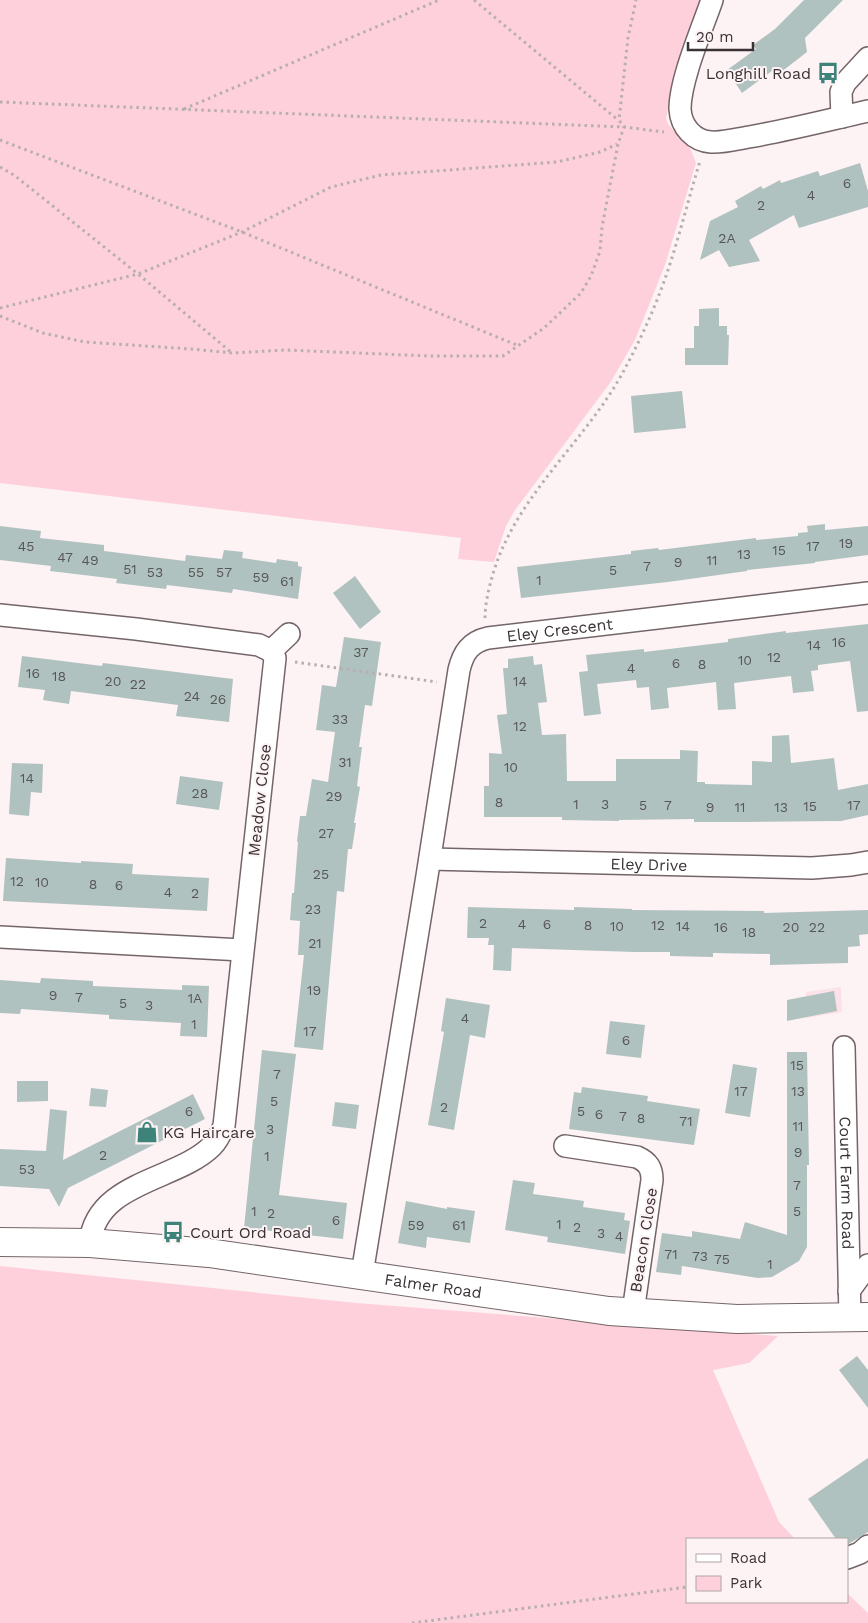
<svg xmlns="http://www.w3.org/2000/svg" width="868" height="1623" font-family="'Work Sans',sans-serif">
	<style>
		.built { fill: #fce1e8 }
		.green { fill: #fed0dc }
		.building { fill: #b0c2bf }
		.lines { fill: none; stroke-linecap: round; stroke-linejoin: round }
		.minor-casing { stroke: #746568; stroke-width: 24 }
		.major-casing { stroke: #746568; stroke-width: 30 }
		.path { stroke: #b7aeb0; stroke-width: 3; stroke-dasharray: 2.5 4; stroke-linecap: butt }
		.minor { stroke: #fff; stroke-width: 21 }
		.major { stroke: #fff; stroke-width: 28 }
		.labels { text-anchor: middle; stroke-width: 4; stroke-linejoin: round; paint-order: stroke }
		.number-label { font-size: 14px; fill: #585758 }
		.poi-label { font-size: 16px; fill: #3a3335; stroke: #fdf2f4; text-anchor: start }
		.street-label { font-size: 16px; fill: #3a3335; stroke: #fdf2f4 }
	</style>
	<rect width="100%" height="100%" fill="#fdf2f4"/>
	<path class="built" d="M841 987 842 1012 806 1018V992Z"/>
	<path class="green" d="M0 0H701L670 100 666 118 668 124 691 150 696 163 665 265 635 340 610 383 515 510 506 526 494 562 458 559 461 538 0 483Z
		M0 1266 356 1303 778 1336 749 1363 713 1370 779 1522 795 1539H687V1602H847V1593L868 1613V1623H0Z"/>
	<path class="building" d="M804 0H843L805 38 807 52 776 76 772 71 742 93 727 70 756 49 753 45 775 29Z
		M860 163 868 191V207L799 228 794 215 749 240 760 261 729 267 719 250 700 260 710 221 738 207 735 201 761 186 763 189 780 180 781 183 818 171 820 176Z
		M719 308V326H727V335H729L728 365H685V348H694V326H699V309Z
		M682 391 686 428 634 433 631 396Z
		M825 524V530L868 526V555L815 562V563L747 570V571L668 582 521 598 517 567 631 554V551L658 548 659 550 756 538V540L798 536V533L808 532 807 526Z
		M0 526 41 531 40 538 104 545V551L185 561 186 555 222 559 224 550 243 552 242 558 276 563 277 559 298 562V566L302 567 298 599 233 589 232 593 167 585 166 589 116 583 117 579 50 571 51 566 0 560Z
		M355 576 381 612 360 629 333 593Z
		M868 624V711L857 712 850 661 818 665V670L811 671 814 691 793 693 791 676 734 683 736 709 718 710 716 682 667 688 669 708 651 710 649 687 637 688 636 680 597 684 601 714 584 716 579 672 588 671 586 655 644 649V652L728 642V639L786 631V633Z
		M344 637 381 642 372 706 365 705 359 747H362L357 786 360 787 354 823H356L352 849H348L344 892 337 891 323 1050 294 1047 304 955H298L300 921 290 920 292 893H294L298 842H297L300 816H306L312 779 328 782 335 732 316 730 322 685 336 687Z
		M22 656 102 666 103 663 233 679 229 722 176 716 178 705 71 691 69 704 43 700 45 690 18 687Z
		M533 656 534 665 542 664 547 702 538 703 542 735 566 734 567 781H616V759H680V750L698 751 697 782H705V784L752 785V761L772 762V736L789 735 791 763 834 758 838 790 868 784V815L841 821 747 822H694V819L619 820V821L562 820V817H484V786H489V753L502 754 497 715 507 714 503 668H508V659Z
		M12 763 43 764 42 793 31 792 29 816 9 814Z
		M180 776 223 782 219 810 176 804Z
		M6 858 81 863V861L133 864 132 874 209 878 207 911 3 901Z
		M468 907 574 910V907L632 909V910L764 911V913L868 910V934L859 935 860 946 848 947V963L770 965V954L713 953V957L670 956V952H635L512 948 511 971 493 970 494 945H488L489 938H467Z
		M41 978 93 981V986L182 990V985L209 986 207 1037 180 1036 181 1023 109 1019V1015L21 1009 20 1014 0 1013V980L40 983Z
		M834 991 837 1011 787 1021V1000Z
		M446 998 490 1005 485 1038 470 1035 454 1130 428 1125 444 1032 441 1031Z
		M610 1021 645 1025 641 1058 606 1054Z
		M262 1050 296 1054 279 1195 347 1203 343 1239 244 1228Z
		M787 1052H807L809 1165H807V1247L799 1261 772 1277 758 1278 682 1266 681 1275 656 1272 662 1233 692 1237V1231L740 1239 745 1222 787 1235Z
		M733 1064 757 1068 750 1117 725 1113Z
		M17 1081H48V1101L17 1102Z
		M582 1087 648 1096 647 1101 700 1109 694 1145 569 1129 574 1092 581 1093Z
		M91 1088 108 1090 106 1107 89 1106Z
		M193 1094 205 1119 68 1188 59 1207 49 1189 0 1186V1149L46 1151 50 1109 67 1111 63 1160Z
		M335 1102 359 1105 356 1129 332 1126Z
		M513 1180 535 1183 533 1194 584 1201 583 1207 625 1213 624 1220 630 1221 625 1254 547 1242 548 1237 505 1230Z
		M406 1201 447 1209V1207L475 1211 470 1243 427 1237 426 1248 398 1243Z
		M857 1356 868 1370V1408L839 1370Z
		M868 1458V1532L847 1545V1539H836L808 1499Z"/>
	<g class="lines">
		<g class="minor-casing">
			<g id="minor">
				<path d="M712 0C702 29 680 80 680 109 681 127 694 141 711 142 723 143 737 139 749 137 789 130 828 120 868 111"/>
				<path d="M842 117 841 92 845 83 868 58"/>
				<path d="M0 615 136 629 259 645 271 651 275 658 224 1126C221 1133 218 1140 212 1146 177 1181 96 1181 90 1243"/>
				<path d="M271 651 289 634"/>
				<path id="s1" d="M430 859 812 868 851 865 868 862"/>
				<path d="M0 937 242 950"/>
				<path id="s2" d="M844 1047 850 1318"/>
				<path d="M565 1146 637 1157C648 1162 652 1168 652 1180L633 1312"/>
				<path id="s3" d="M362 1274 427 876 459 670C463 653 470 642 488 638L868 593"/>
				<path d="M849 1291 868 1265"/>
				<path d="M847 1558 860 1553 868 1546"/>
			</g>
		</g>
		<g class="major-casing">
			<g id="major">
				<path id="s4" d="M0 1242 90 1243 209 1253 609 1311 737 1319 868 1317"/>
			</g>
		</g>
		<path class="path" d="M474 0 618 120
			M0 102 624 127 664 132
			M184 109 439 0
			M0 140 242 232 519 346
			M0 167 14 175 138 274 232 353
			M0 308 138 274 242 232 331 187 381 175 557 162 600 152 617 144
			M0 316 43 333 85 342 191 349 232 353 286 350 431 356H503L544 328 581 293 591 276 600 251 602 227 618 144 624 127 619 120 628 38 636 0
			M485 618C485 606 488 592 491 581 512 499 582 446 622 374 640 341 656 306 668 270 680 234 689 197 700 161
			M295 662 437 682
			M412 1623 687 1587"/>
		<use href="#minor" class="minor"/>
		<use href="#major" class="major"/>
	</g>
	<defs>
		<g id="bus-bare" transform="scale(1.725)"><path d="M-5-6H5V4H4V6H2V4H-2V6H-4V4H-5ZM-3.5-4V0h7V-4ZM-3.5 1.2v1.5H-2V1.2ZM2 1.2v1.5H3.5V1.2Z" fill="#3e8379" stroke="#fdf2f4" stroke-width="2.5" paint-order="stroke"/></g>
		<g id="shop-bare" transform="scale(1.725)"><path d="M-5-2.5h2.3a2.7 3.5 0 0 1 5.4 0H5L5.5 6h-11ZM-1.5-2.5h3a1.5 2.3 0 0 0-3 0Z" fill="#3e8379" stroke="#fdf2f4" stroke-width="2.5" paint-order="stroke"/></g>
	</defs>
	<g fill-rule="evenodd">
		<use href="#bus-bare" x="828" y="73"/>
		<use href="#shop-bare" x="147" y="1132"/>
		<use href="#bus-bare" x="173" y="1232"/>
	</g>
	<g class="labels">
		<g class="number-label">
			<text x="847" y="188">6</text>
			<text x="811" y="200">4</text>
			<text x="761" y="210">2</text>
			<text x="727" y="243">2A</text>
			<text x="846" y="548">19</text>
			<text x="26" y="551">45</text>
			<text x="813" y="551">17</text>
			<text x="779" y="555">15</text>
			<text x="744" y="559">13</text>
			<text x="65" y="562">47</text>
			<text x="90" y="565">49</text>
			<text x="712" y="565">11</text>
			<text x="678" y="567">9</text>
			<text x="647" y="571">7</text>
			<text x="130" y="574">51</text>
			<text x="613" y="575">5</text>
			<text x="155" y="577">53</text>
			<text x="196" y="577">55</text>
			<text x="224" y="577">57</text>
			<text x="261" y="582">59</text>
			<text x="539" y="585">1</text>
			<text x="287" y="586">61</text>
			<text x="839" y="647">16</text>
			<text x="814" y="650">14</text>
			<text x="361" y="657">37</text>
			<text x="774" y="662">12</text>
			<text x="745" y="665">10</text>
			<text x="676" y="668">6</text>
			<text x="702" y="669">8</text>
			<text x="631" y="673">4</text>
			<text x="33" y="678">16</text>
			<text x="59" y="681">18</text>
			<text x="113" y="686">20</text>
			<text x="520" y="686">14</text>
			<text x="138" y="689">22</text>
			<text x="192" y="701">24</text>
			<text x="218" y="704">26</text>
			<text x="340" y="724">33</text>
			<text x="520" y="731">12</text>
			<text x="345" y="767">31</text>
			<text x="511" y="772">10</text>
			<text x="27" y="783">14</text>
			<text x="200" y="798">28</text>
			<text x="334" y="801">29</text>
			<text x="499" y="807">8</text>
			<text x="576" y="809">1</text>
			<text x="605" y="809">3</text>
			<text x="643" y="810">5</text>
			<text x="668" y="810">7</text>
			<text x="854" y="810">17</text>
			<text x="810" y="811">15</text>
			<text x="710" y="812">9</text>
			<text x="740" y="812">11</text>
			<text x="781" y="812">13</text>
			<text x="326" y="838">27</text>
			<text x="321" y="879">25</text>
			<text x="17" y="886">12</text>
			<text x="42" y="887">10</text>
			<text x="93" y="889">8</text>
			<text x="119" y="890">6</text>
			<text x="168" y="897">4</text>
			<text x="195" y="898">2</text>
			<text x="313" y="914">23</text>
			<text x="483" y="928">2</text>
			<text x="522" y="929">4</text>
			<text x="547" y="929">6</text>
			<text x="588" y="930">8</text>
			<text x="658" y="930">12</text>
			<text x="617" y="931">10</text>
			<text x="683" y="931">14</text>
			<text x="721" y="932">16</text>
			<text x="791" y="932">20</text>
			<text x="817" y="932">22</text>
			<text x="749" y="937">18</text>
			<text x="315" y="948">21</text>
			<text x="314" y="995">19</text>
			<text x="53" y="1000">9</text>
			<text x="79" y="1002">7</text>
			<text x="195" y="1003">1A</text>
			<text x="123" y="1008">5</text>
			<text x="149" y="1010">3</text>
			<text x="465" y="1023">4</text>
			<text x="194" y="1029">1</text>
			<text x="310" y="1036">17</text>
			<text x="626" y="1045">6</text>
			<text x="797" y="1070">15</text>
			<text x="277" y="1079">7</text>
			<text x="741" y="1096">17</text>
			<text x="798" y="1096">13</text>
			<text x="274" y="1106">5</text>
			<text x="444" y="1112">2</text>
			<text x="189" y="1116">6</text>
			<text x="581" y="1116">5</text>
			<text x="599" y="1119">6</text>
			<text x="623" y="1121">7</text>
			<text x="641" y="1123">8</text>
			<text x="686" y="1126">71</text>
			<text x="798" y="1131">11</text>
			<text x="270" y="1134">3</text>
			<text x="798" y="1157">9</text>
			<text x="103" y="1160">2</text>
			<text x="267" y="1161">1</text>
			<text x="27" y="1174">53</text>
			<text x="797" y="1190">7</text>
			<text x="254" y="1216">1</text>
			<text x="797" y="1216">5</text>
			<text x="271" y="1218">2</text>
			<text x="336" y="1225">6</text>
			<text x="559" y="1229">1</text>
			<text x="416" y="1230">59</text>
			<text x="459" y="1230">61</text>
			<text x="577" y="1232">2</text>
			<text x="601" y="1238">3</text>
			<text x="619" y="1241">4</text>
			<text x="671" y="1259">71</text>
			<text x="700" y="1261">73</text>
			<text x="722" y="1264">75</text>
			<text x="770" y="1269">1</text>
		</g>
		<g class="poi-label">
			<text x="811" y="79" text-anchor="end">Longhill Road</text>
			<text x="163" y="1138">KG Haircare</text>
			<text x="190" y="1238">Court Ord Road</text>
		</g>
		<g class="street-label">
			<text dy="6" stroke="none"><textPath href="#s3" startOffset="730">Eley Crescent</textPath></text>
			<text transform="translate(259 800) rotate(-84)" y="6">Meadow Close</text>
			<text dy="6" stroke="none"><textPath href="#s1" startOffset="219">Eley Drive</textPath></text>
			<text dy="6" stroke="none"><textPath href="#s2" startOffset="136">Court Farm Road</textPath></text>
			<text transform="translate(643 1240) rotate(-81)" y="6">Beacon Close</text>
			<text dy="6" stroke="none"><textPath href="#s4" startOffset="436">Falmer Road</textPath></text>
		</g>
	</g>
	<rect x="686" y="1538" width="162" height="65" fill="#fdf2f4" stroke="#afa6a8"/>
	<rect x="696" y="1554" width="25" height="8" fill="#ffffff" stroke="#afa6a8"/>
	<text x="730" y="1563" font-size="15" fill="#3a3335">Road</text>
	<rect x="696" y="1576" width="25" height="15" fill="#fed0dc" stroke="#afa6a8"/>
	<text x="730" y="1588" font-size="15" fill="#3a3335">Park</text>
	<path d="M688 42v8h65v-8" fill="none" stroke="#3a3335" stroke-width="2.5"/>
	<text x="696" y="42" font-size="15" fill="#3a3335" stroke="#fdf2f4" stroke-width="4" paint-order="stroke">20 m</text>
</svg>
